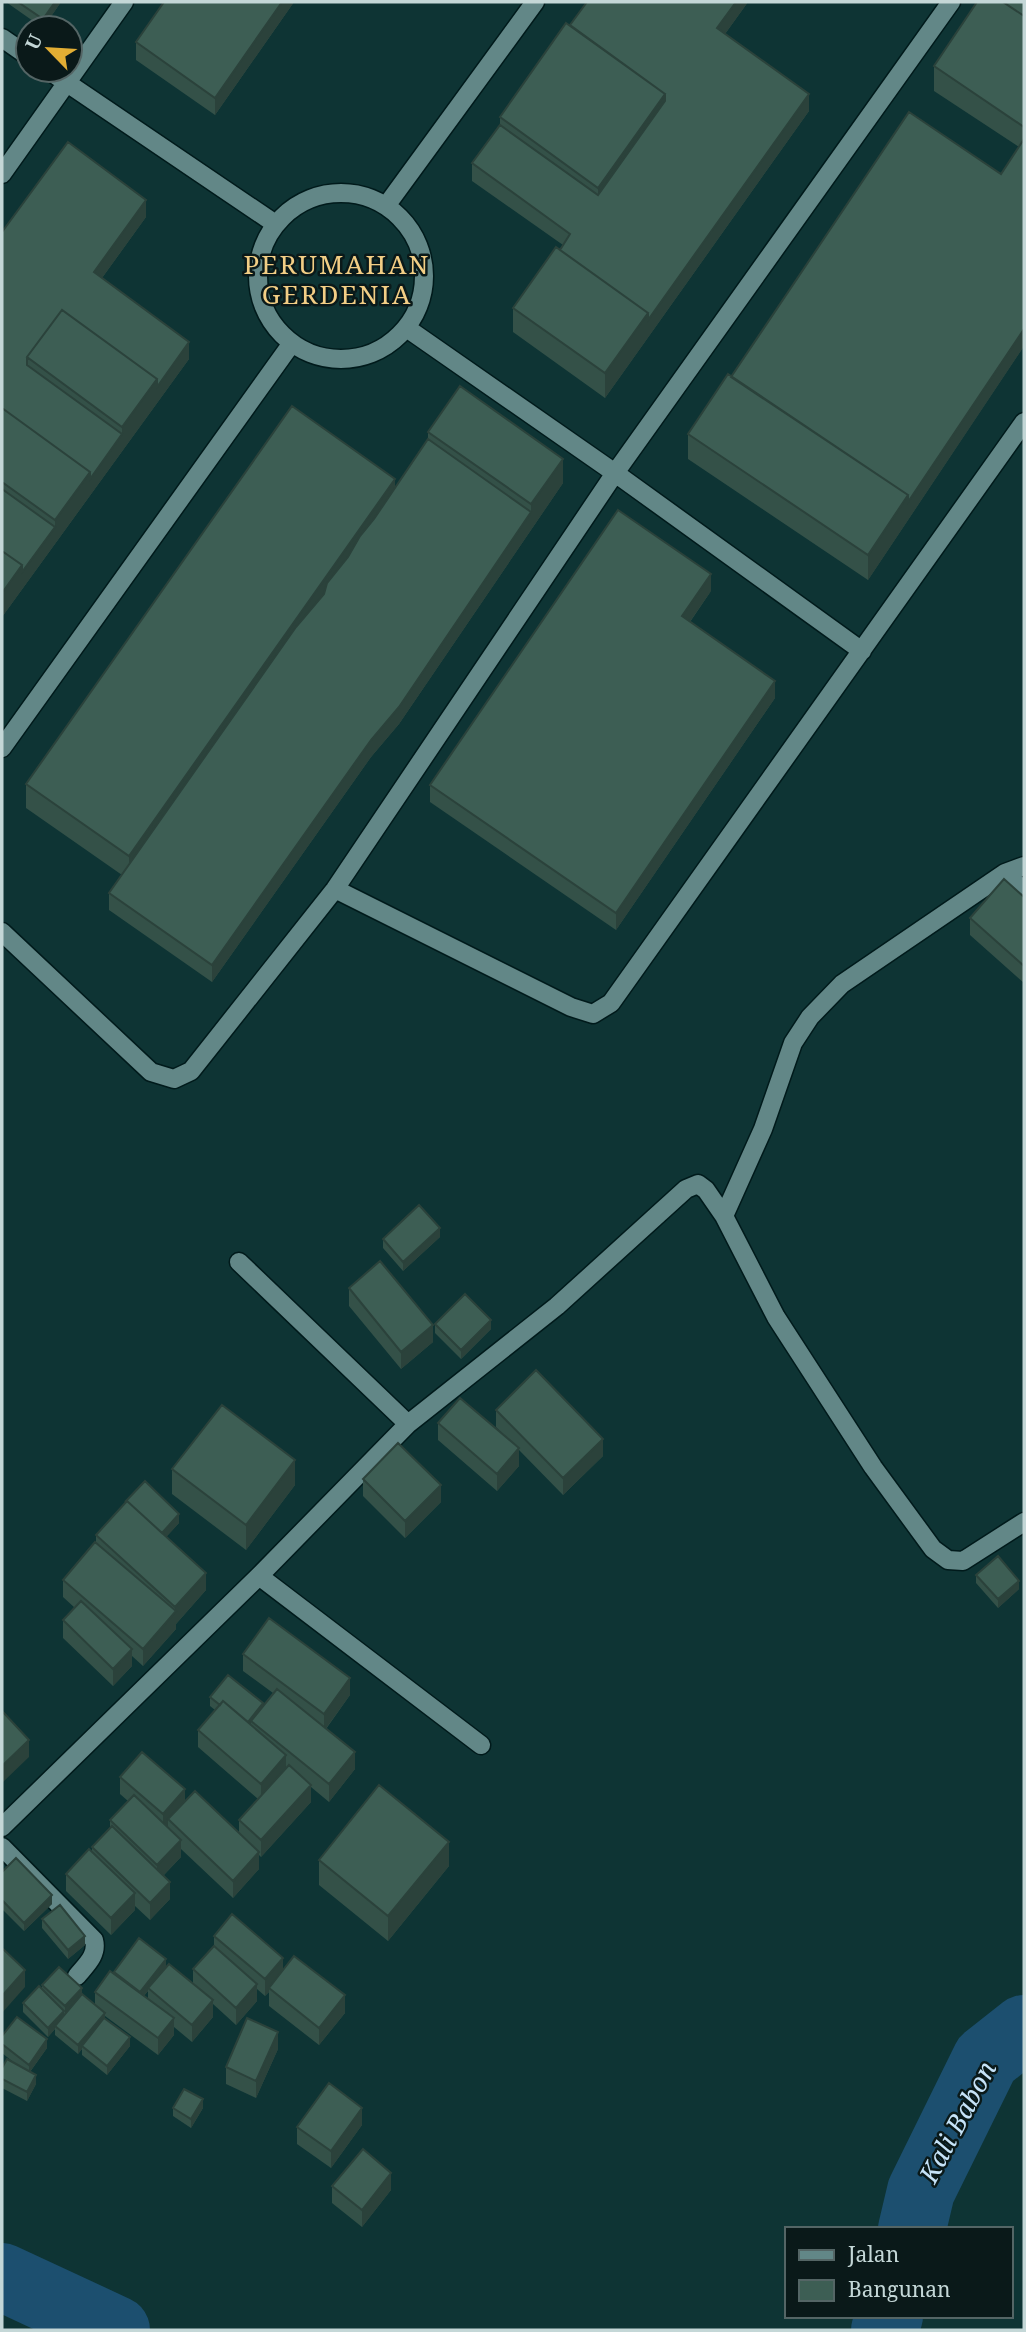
<svg xmlns="http://www.w3.org/2000/svg" width="1026" height="2332" font-family="'Noto Serif',serif">
	<style>
		.lines { fill: none; stroke-linecap: round; stroke-linejoin: round }
		.river { stroke: #1c4f6f; stroke-width: 68 }
		.minor-casing { stroke: #001a1b; stroke-width: 21 }
		.minor { stroke: #628787; stroke-width: 18 }
		.wall { fill: #345148; fill-rule: evenodd }
		.shaded-wall { fill: #2b423b }
		.building { fill: #3d5e54; stroke: #2b423b; stroke-width: 2 }
		.labels { text-anchor: middle; stroke-width: 5; stroke-linejoin: round; paint-order: stroke }
		.neighbourhood-label { font-size: 26px; letter-spacing: 2px; fill: #f2ce85; stroke: #0a1919 }
		.water-label { font-size: 26px; font-style: italic; fill: #c6e3f8; stroke: #0a1919 }
	</style>
	<rect width="100%" height="100%" fill="#0e3434"/>
	<g class="lines">
		<path class="river" d="M912 2229 921 2191 986 2059 1024 2029
			M2 2277 116 2330
			M885 2330 889 2316"/>
		<g class="minor-casing">
			<path id="minor" d="M2 38 28 56
				M48 70 274 223
				M2 174 124 2
				M258 276a83 83 0 1 1 166 0a83 83 0 1 1-166 0Z
				M386 206 535 2
				M408 329 615 473 862 651
				M2 748 292 343
				M1005 873 1024 891
				M335 889 571 1007 593 1014 611 1003 1024 422
				M2 932 151 1072 174 1079 191 1071 335 889 615 473 951 2
				M724 1216 763 1129 793 1043 810 1017 842 984 1005 873 1024 866
				M239 1262 408 1424
				M259 1576 481 1745
				M2 1827 259 1576 408 1424 557 1306 686 1189 698 1184 706 1190 724 1216 776 1317 873 1467 933 1549 948 1560 963 1561 1024 1522
				M2 1847 94 1940C98 1955 86 1965 77 1976"/>
		</g>
		<use href="#minor" class="minor"/>
	</g>
	<path class="wall" d="M6 2H61L43 28Z
		M294 2 215 115 136 60V42Z
		M587 2H748L725 34 809 111 605 398 513 332V308L563 245 472 181V163L500 125V117Z
		M1024 2V346L868 580 688 459V434L731 377 1001 174 1019 147 934 91V66Z
		M146 217 102 278 189 359 2 617V232Z
		M428 432 563 483 399 724 371 757 212 982 109 910V893L122 875 26 808V784L395 488 428 439Z
		M711 591 690 622 775 698 616 930 430 802V785Z
		M1024 897V983L970 935V918Z
		M440 1237 403 1271 383 1248V1239Z
		M349 1288 433 1342 401 1369 349 1306Z
		M435 1324 491 1329 461 1359 435 1333Z
		M496 1410 603 1456 563 1495 519 1450V1466L497 1491 438 1440V1423L507 1438 496 1427Z
		M172 1469 295 1485 246 1550 172 1494Z
		M363 1479 441 1502 405 1538 363 1496Z
		M179 1523 166 1537 206 1590 176 1624V1629L143 1666 132 1656V1666L113 1686 63 1638V1620L75 1608 63 1597V1580L96 1543V1535Z
		M976 1575 1019 1589 998 1608 976 1583Z
		M243 1654 350 1695 326 1729 355 1769 329 1802 311 1787V1802L261 1857 259 1855V1869L233 1898 181 1849V1857L164 1875 170 1899 150 1920 135 1906V1910L111 1935 66 1891V1874L92 1851V1847L110 1828V1820L128 1801 120 1794V1777L185 1801 239 1832V1820L258 1799 198 1747V1730L215 1710 210 1706V1697L263 1706 273 1693 243 1671Z
		M319 1860 449 1866 388 1941 319 1885Z
		M2 1872 52 1904 24 1931 2 1909Z
		M42 1919 85 1945 68 1959 42 1928Z
		M214 1936 283 1970 345 2013 319 2045 269 2006V1992L265 1996 257 1989V2001L236 2025 213 2004V2017L192 2042 174 2027V2035L158 2055 105 2016V2018L130 2046 107 2075 82 2055V2049L78 2054 55 2035V2029L48 2037 23 2012V2003L42 1990V1985L82 1994 95 2005V1992L114 1974V1972L166 1967 193 1984V1969L214 1946ZM148 1991V1999L144 1996Z
		M2 2036 47 2048 30 2072 36 2084 27 2101 2 2088V2068L17 2065 2 2053Z
		M278 2049 256 2098 226 2084V2067Z
		M173 2108H203L191 2128 173 2116Z
		M362 2125 331 2168 297 2144V2127Z
		M332 2186 391 2190 362 2227 332 2203Z"/>
	<path class="shaded-wall" d="M55 2H61L43 28V19Z
		M282 2H294L215 115V98Z
		M736 2H748L717 45V28Z
		M665 94V118L598 212V188Z
		M809 94V111L605 398V373L648 313Z
		M146 200V217L94 289V272Z
		M1024 329V346L868 580V555L908 495Z
		M189 342V359L2 617V593L22 565 55 527V520L90 472 122 434V427L157 379Z
		M563 459V483L399 724 371 757 212 982V965L531 512V504Z
		M395 479V503L129 881V856Z
		M711 574V591L682 633V616Z
		M775 681V698L616 930V913Z
		M440 1228V1237L403 1271V1262Z
		M491 1320V1329L461 1359V1350Z
		M433 1325V1342L401 1369V1352Z
		M603 1439V1456L563 1495V1478Z
		M519 1448V1466L497 1491V1474Z
		M295 1460V1485L246 1550V1525Z
		M441 1485V1502L405 1538V1521Z
		M179 1514V1523L160 1544V1535Z
		M206 1573V1590L176 1624V1629L143 1666V1649L175 1613V1607Z
		M1019 1581V1589L998 1608V1599Z
		M132 1649V1666L113 1686V1669Z
		M350 1678V1695L324 1731V1714Z
		M263 1703V1712L251 1721V1727L245 1726Z
		M29 1740V1757L2 1783V1766Z
		M355 1752V1769L329 1802V1784Z
		M286 1755V1772L261 1801V1784Z
		M311 1785V1802L261 1857V1840Z
		M185 1789V1806L168 1819V1826L163 1831V1814Z
		M181 1840V1857L157 1882V1865Z
		M449 1842V1866L388 1941V1916Z
		M259 1852V1869L233 1898V1881Z
		M170 1882V1899L150 1920V1903Z
		M135 1893V1910L111 1935V1918Z
		M52 1895V1904L24 1931V1923Z
		M85 1936V1945L68 1959V1950Z
		M283 1958V1975L269 1988V1992L265 1996V1979Z
		M166 1959V1967L148 1988V1991L140 2000V1992Z
		M25 1970V1987L2 2013V1996Z
		M257 1984V2001L236 2025V2008Z
		M82 1988V1997L65 2014V2006Z
		M345 1995V2013L319 2045V2028Z
		M213 2000V2017L192 2042V2025Z
		M64 2011V2020L55 2026V2029L48 2037V2028Z
		M105 2013V2022L82 2046V2049L78 2054V2045Z
		M174 2018V2035L158 2055V2038Z
		M278 2032V2049L256 2098V2081Z
		M130 2037V2046L107 2075V2066Z
		M47 2039V2048L29 2073V2065Z
		M36 2075V2084L27 2101V2092Z
		M203 2099V2108L191 2128V2119Z
		M362 2108V2125L331 2168V2151Z
		M391 2173V2190L362 2227V2210Z"/>
	<path class="building" d="M18 2H55L43 19Z
		M164 2H282L215 98 136 42Z
		M587 2H736L717 28 809 94 648 320V313L560 250 570 234 472 163 500 125 598 195 665 101V94L570 25Z
		M977 2H1003L1024 16V127L934 66Z
		M1003 2H1024V16Z
		M566 23 665 94 598 188 500 117Z
		M909 112 1001 174 1024 139V329L908 502V495L731 377Z
		M68 142 146 200 94 272 189 342 157 387V379L62 310 27 357V365L122 434 90 479V472L2 408V232Z
		M556 247 648 313 605 373 513 308Z
		M62 310 157 379 122 427 27 357Z
		M728 374 908 495 868 555 688 434Z
		M460 386 563 459 531 504 428 432Z
		M292 406 395 479 129 856 26 784Z
		M2 408 90 472 55 520 2 482Z
		M428 439 531 512 399 707 371 740 212 965 109 893 296 627 324 594 327 583 348 557 360 536 374 519Z
		M2 489 55 527 22 572V565L2 551Z
		M618 510 711 574 682 616 775 681 616 913 430 785Z
		M2 551 22 565 2 593Z
		M1004 879 1024 897V966L970 918Z
		M419 1205 440 1228 403 1262 383 1239Z
		M380 1261 433 1325 401 1352 349 1288Z
		M465 1294 491 1320 461 1350 435 1324Z
		M536 1370 603 1439 563 1478 496 1410Z
		M460 1398 519 1448 497 1474 438 1423Z
		M222 1405 295 1460 246 1525 172 1469Z
		M398 1443 441 1485 405 1521 363 1479Z
		M145 1481 179 1514 162 1533 127 1501 125 1502Z
		M127 1501 206 1573 175 1607 96 1535Z
		M95 1542 176 1611 143 1649 63 1580Z
		M998 1556 1019 1581 998 1599 976 1575Z
		M81 1601 132 1649 113 1669 63 1620Z
		M269 1618 350 1678 324 1714 243 1654Z
		M228 1675 263 1703 248 1722 223 1701 220 1705 210 1697Z
		M277 1689 355 1752 329 1784 251 1721Z
		M223 1701 286 1755 261 1784 198 1730Z
		M2 1711 29 1740 2 1766Z
		M142 1752 185 1789 163 1814 120 1777Z
		M289 1765 311 1785 261 1840 239 1820Z
		M379 1785 449 1842 388 1916 319 1860Z
		M195 1791 259 1852 233 1881 168 1819Z
		M134 1795 181 1840 157 1865 110 1820Z
		M112 1826 170 1882 150 1903 92 1847Z
		M89 1849 135 1893 111 1918 66 1874Z
		M16 1858 52 1895 24 1923 2 1900V1872Z
		M60 1905 85 1936 68 1950 42 1919Z
		M232 1914 283 1958 265 1979 214 1936Z
		M139 1938 166 1959 140 1992 114 1972Z
		M214 1946 257 1984 236 2008 193 1969Z
		M2 1948 25 1970 2 1996Z
		M294 1956 345 1995 319 2028 269 1988Z
		M169 1964 213 2000 192 2025 148 1988Z
		M59 1967 82 1988 65 2006 42 1985Z
		M110 1971 174 2018 158 2038 95 1992Z
		M39 1986 64 2011 48 2028 23 2003Z
		M82 1994 105 2013 78 2045 55 2026Z
		M17 2017 47 2039 29 2065 2 2044V2036Z
		M104 2018 130 2037 107 2066 82 2046Z
		M247 2018 278 2032 256 2081 226 2067Z
		M7 2059 36 2075 27 2092 2 2079V2068Z
		M329 2083 362 2108 331 2151 297 2127Z
		M184 2089 203 2099 191 2119 173 2108Z
		M363 2149 391 2173 362 2210 332 2186Z"/>
	<g class="labels">
		<g class="neighbourhood-label">
			<text x="337" y="274">PERUMAHAN<tspan x="337" dy="30">GERDENIA</tspan></text>
		</g>
		<g class="water-label">
			<text transform="translate(958 2122) rotate(-62)" y="9">Kali Babon</text>
		</g>
	</g>
	<rect width="1026" height="2332" fill="none" stroke="#c4d7d7" stroke-width="7"/>
	<rect x="785" y="2227" width="228" height="91" fill="#0a1919" stroke="#546565" stroke-width="2"/>
	<rect x="799" y="2250" width="35" height="10" fill="#628787" stroke="#546565" stroke-width="2"/>
	<text x="848" y="2262" font-size="21" fill="#c4d7d7">Jalan</text>
	<rect x="799" y="2280" width="35" height="21" fill="#3d5e54" stroke="#546565" stroke-width="2"/>
	<text x="848" y="2297" font-size="21" fill="#c4d7d7">Bangunan</text>
	<g transform="translate(49 49) rotate(295)"><circle r="33" fill="#0a1919" stroke="#546565" stroke-width="2"/>
	<path d="M0-5L12 26L0 18L-12 26Z" fill="#e2ae34"/>
	<text y="-10" font-size="19" font-weight="bold" text-anchor="middle" fill="#c4d7d7">U</text>
	</g>
</svg>
